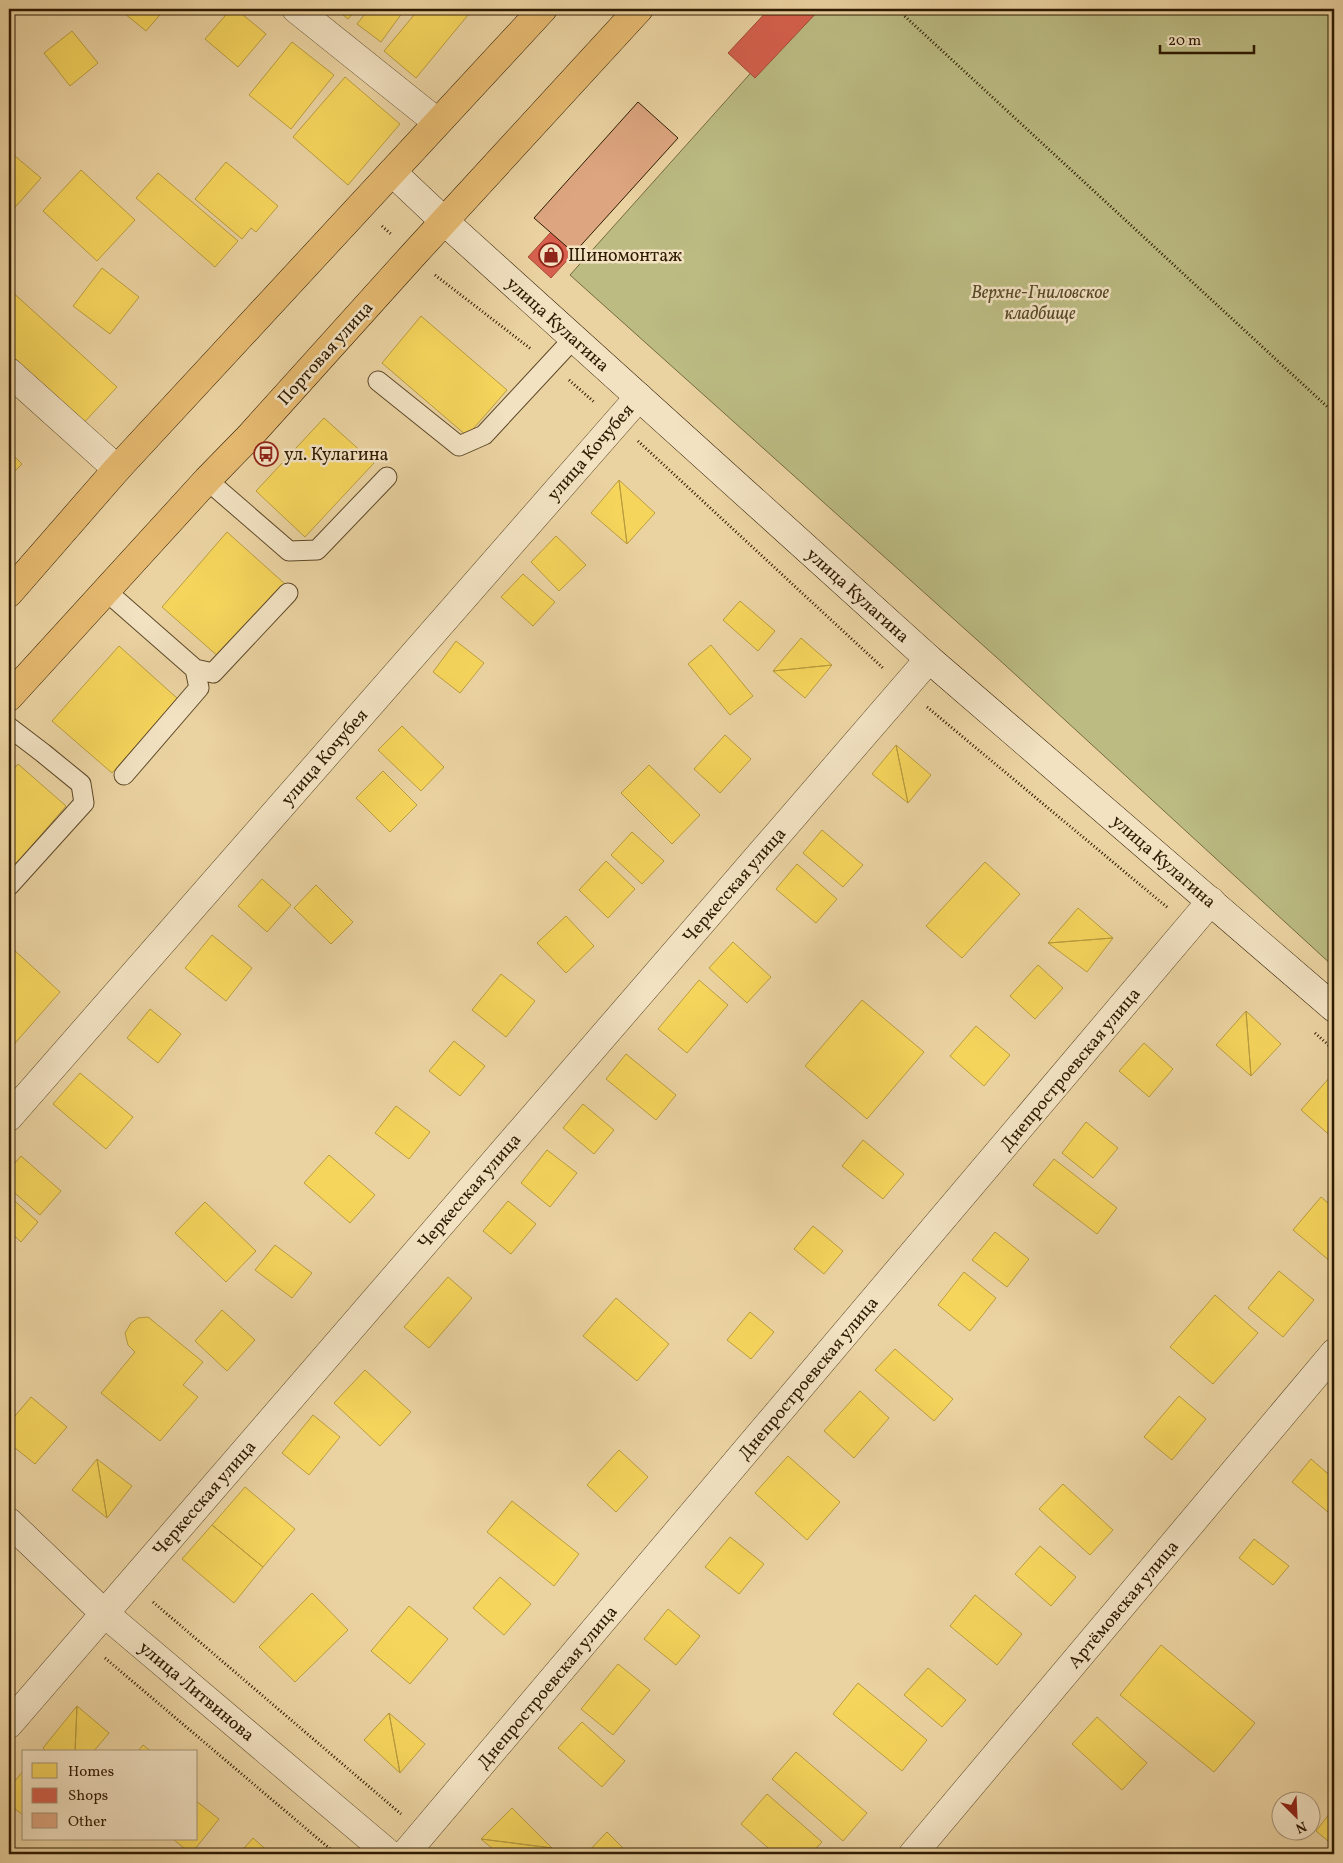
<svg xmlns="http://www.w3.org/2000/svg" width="1343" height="1863" font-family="Vollkorn,serif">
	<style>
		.green { fill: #bbbb82; stroke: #746a41 }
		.homes { fill: #f6d55c; stroke: #ba9d40 }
		.shops { fill: #d6604d; stroke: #a44b36 }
		.building { fill: #dea680; stroke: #2e1a00 }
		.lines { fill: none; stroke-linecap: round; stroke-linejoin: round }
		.lane-casing { stroke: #5d4828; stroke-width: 21 }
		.street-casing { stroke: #5d4828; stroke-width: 29 }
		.secondary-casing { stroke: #2e1a00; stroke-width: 29 }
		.primary-casing { stroke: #2e1a00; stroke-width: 29 }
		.path { stroke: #2e1a00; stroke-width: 3; stroke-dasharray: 1 2.5; stroke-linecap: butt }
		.lane { stroke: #f2e2c2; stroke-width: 19 }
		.street { stroke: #f2e2c2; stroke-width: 28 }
		.secondary { stroke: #f2e2c2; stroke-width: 28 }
		.primary { stroke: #e6ba70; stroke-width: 28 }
		.labels { text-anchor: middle; stroke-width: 5; stroke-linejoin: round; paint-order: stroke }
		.poi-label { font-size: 18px; fill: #2e1a00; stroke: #f2e2c2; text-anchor: start }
		.park-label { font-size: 18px; font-style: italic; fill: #584a27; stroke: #f2e2c2 }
		.street-label { font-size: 18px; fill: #2e1a00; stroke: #f2e2c2 }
	</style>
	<rect width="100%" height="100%" fill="#ebd3a1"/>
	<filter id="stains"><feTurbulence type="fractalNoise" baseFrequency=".004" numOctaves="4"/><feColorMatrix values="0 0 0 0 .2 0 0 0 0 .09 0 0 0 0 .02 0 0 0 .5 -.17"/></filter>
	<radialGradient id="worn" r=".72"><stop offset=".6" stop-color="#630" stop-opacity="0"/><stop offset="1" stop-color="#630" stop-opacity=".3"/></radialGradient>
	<path class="green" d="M808 9H1334V967L1005 665 570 275Z"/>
	<path class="homes" d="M119 9H165L146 31Z
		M231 9H236L266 34 238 67 205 39Z
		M336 9H357L348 19Z
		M369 9H405L381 42 357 24Z
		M419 9H473L416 78 384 51Z
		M72 31 98 63 70 86 44 53Z
		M292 42 334 75 291 129 249 95Z
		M345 77 400 124 348 185 293 137Z
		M9 151 41 178 9 214Z
		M226 162 278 206 256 232 251 228 242 239 195 199Z
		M81 170 135 220 97 261 43 211Z
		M158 173 238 241 215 267 136 198Z
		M102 268 139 297 110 334 73 306Z
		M9 289 117 387 79 428 9 364Z
		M421 316 507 390 467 436 382 363Z
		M324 418 374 463 305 537 256 491Z
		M9 451 22 464 9 477Z
		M619 480 655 513 627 544Z
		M619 480 627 544 591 513Z
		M227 532 285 584 220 658 162 607Z
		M556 536 586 565 559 591 531 562Z
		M523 574 555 602 533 626 501 597Z
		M740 601 775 631 758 651 723 620Z
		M801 638 832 665 773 671Z
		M456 641 484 663 460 693 433 672Z
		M711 645 753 696 730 715 688 664Z
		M119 646 178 699 112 773 52 721Z
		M832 665 805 698 773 671Z
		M402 726 444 767 421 791 378 750Z
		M725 735 751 759 720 793 694 769Z
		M896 745 931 775 908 803Z
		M896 745 908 803 872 774Z
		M18 764 66 806 9 872V775Z
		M649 765 700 815 672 844 621 793Z
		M383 771 417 805 390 832 356 798Z
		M822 830 863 865 843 887 803 853Z
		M632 832 664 861 642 884 611 855Z
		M606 861 635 889 608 918 579 890Z
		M985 862 1020 894 962 958 926 926Z
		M797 864 837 899 816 923 776 889Z
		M262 879 291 905 267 932 238 906Z
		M316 885 353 922 331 944 294 908Z
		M1078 908 1113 938 1048 943Z
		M566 916 594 946 566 973 537 943Z
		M212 935 252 968 226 1001 185 968Z
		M1113 938 1087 972 1048 943Z
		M733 942 771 977 747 1003 709 968Z
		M13 949 60 992 9 1050V953Z
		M1038 965 1063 988 1035 1019 1010 996Z
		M501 974 535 1001 506 1037 472 1010Z
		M699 980 728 1005 687 1053 658 1029Z
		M862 1000 924 1052 867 1119 805 1066Z
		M150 1009 181 1034 158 1063 127 1038Z
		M1246 1011 1281 1044 1251 1076Z
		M1246 1011 1251 1076 1216 1045Z
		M976 1026 1010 1055 984 1086 950 1056Z
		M454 1041 485 1066 460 1096 429 1071Z
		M1144 1043 1173 1069 1149 1097 1119 1071Z
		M626 1054 676 1095 656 1120 606 1079Z
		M80 1073 133 1117 106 1149 53 1104Z
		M1330 1077 1334 1080V1139L1301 1110Z
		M583 1104 614 1130 594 1154 563 1128Z
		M396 1106 430 1132 409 1159 375 1133Z
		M1086 1122 1118 1148 1093 1178 1062 1153Z
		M863 1140 904 1174 883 1199 842 1166Z
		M547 1150 577 1173 550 1207 521 1183Z
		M329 1155 375 1195 350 1223 304 1183Z
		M21 1156 61 1191 40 1215 9 1188V1170Z
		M1054 1159 1117 1208 1097 1234 1033 1185Z
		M9 1196 38 1222 21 1242 9 1231Z
		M1321 1197 1334 1208V1258L1331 1262 1293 1230Z
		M508 1201 536 1224 511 1254 483 1231Z
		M205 1202 256 1251 226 1282 175 1233Z
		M813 1226 843 1251 824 1274 794 1249Z
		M995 1232 1029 1259 1007 1287 972 1260Z
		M275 1245 312 1273 292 1298 255 1270Z
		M1279 1271 1314 1300 1283 1337 1248 1308Z
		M964 1272 996 1298 970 1331 938 1305Z
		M448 1277 472 1298 429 1348 404 1327Z
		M1215 1295 1258 1333 1213 1384 1170 1347Z
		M616 1298 669 1344 637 1381 583 1336Z
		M222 1310 255 1340 227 1371 195 1341Z
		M750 1312 774 1332 751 1359 727 1340Z
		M148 1317 203 1362 183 1385 198 1397 160 1441 101 1393 135 1352 128 1345 125 1333 131 1323 138 1318Z
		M895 1349 953 1399 934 1421 875 1370Z
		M365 1370 411 1412 380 1446 334 1403Z
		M860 1391 889 1418 854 1458 824 1431Z
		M1179 1396 1206 1419 1172 1460 1144 1437Z
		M31 1397 67 1427 35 1464 9 1443V1423Z
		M313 1415 340 1437 309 1475 282 1453Z
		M619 1450 648 1477 616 1512 587 1485Z
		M788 1456 840 1502 807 1540 755 1493Z
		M97 1459 132 1486 107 1518Z
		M97 1459 107 1518 72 1490Z
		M1311 1459 1334 1479V1517L1292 1482Z
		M1063 1484 1113 1530 1090 1555 1039 1509Z
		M245 1487 295 1529 263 1567 212 1525Z
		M512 1501 579 1554 554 1586 487 1532Z
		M212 1525 263 1567 234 1603 182 1559Z
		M730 1537 764 1564 739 1594 705 1567Z
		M1254 1539 1289 1566 1273 1585 1239 1558Z
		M1040 1546 1076 1577 1051 1606 1015 1574Z
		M500 1577 531 1604 504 1635 473 1608Z
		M312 1593 348 1630 295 1682 259 1647Z
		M975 1595 1022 1634 997 1665 950 1626Z
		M409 1606 448 1639 410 1684 371 1651Z
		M668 1609 700 1636 676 1665 644 1639Z
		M1161 1645 1255 1723 1214 1772 1120 1695Z
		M618 1664 650 1690 613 1735 581 1709Z
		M928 1668 966 1700 942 1727 904 1695Z
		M858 1683 927 1740 902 1771 833 1714Z
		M77 1706 109 1733 93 1752H75Z
		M77 1706 75 1752H47L43 1748Z
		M389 1713 400 1773 364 1740Z
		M389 1713 425 1744 400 1773Z
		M1097 1717 1147 1763 1122 1790 1072 1744Z
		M582 1722 625 1761 602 1787 558 1748Z
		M143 1745 152 1752H137Z
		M796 1752 867 1813 843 1841 772 1779Z
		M24 1770V1816L9 1804V1788Z
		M767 1794 822 1842 811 1854H775L741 1824Z
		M196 1801 219 1819 191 1854 173 1839H196Z
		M512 1808 552 1848 481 1839Z
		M1334 1808V1846L1316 1831Z
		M607 1832 629 1854H586Z
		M253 1838 271 1854H239Z
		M481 1839 552 1848 546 1854H499Z"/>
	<path class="shops" d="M769 9H820L755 78 728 53Z
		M551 232 574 253 551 278 528 257Z"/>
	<path class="building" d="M638 102 678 138 574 253 534 218Z"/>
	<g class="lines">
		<g class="lane-casing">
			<path id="lane" d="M378 381 459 446 484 435 574 338
				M207 480 289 551 317 550 387 477
				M106 591 195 669 213 673 288 593
				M9 727 43 753 81 784 84 803 9 886
				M124 775 199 688 195 669"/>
		</g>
		<g class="street-casing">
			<path id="street" d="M296 9 437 122
				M9 372 117 469
				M9 1117 639 397
				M9 1522 104 1613 389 1854
				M9 1724 929 659
				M405 1854 1211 901
				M913 1854 1334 1353"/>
		</g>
		<g class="secondary-casing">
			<path id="secondary" d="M392 172 444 221 929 659 1334 1008"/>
		</g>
		<g class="primary-casing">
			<path id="primary" d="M9 593 117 469 543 9
				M9 697 207 480 249 437 414 254 639 9"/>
		</g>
		<path class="path" d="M897 9 1334 413
			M382 226 392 235
			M435 275 531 349
			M569 380 594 402
			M638 441 883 668
			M927 707 1168 908
			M1315 1033 1334 1050
			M153 1602 401 1814
			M105 1658 336 1854"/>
		<use href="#lane" class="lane"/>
		<use href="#street" class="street"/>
		<use href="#secondary" class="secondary"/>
		<use href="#primary" class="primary"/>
	</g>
	<defs>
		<g id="shop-ring" transform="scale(1.25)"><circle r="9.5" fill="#f2e2c2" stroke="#8f2418" stroke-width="1.5"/><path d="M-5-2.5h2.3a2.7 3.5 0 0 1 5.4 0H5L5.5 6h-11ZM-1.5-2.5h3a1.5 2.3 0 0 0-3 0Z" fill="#8f2418"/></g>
		<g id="bus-ring" transform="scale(1.25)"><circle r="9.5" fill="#f2e2c2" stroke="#8f2418" stroke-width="1.5"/><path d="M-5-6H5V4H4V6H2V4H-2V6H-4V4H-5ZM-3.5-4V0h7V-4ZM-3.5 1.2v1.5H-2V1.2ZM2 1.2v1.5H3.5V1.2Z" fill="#8f2418"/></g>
	</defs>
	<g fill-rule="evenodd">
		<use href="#shop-ring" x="551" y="255"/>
		<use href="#bus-ring" x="266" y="454"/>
	</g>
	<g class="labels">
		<g class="poi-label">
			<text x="568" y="261">Шиномонтаж</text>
			<text x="284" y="460">ул. Кулагина</text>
		</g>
		<g class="park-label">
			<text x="1040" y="298">Верхне-Гниловское<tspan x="1040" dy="21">кладбище</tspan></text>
		</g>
		<g class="street-label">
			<text transform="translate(558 324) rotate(42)" y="6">улица Кулагина</text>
			<text transform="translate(325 353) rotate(-48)" y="6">Портовая улица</text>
			<text transform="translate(590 452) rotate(-49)" y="6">улица Кочубея</text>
			<text transform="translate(858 595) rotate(42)" y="6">улица Кулагина</text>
			<text transform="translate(324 757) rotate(-49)" y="6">улица Кочубея</text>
			<text transform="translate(1164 861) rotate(41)" y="6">улица Кулагина</text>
			<text transform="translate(734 885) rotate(-49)" y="6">Черкесская улица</text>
			<text transform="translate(1070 1069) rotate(-50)" y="6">Днепростроевская улица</text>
			<text transform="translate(469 1191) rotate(-49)" y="6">Черкесская улица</text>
			<text transform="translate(808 1378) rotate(-50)" y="6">Днепростроевская улица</text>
			<text transform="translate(204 1498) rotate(-49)" y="6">Черкесская улица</text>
			<text transform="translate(1123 1604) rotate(-50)" y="6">Артёмовская улица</text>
			<text transform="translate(547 1687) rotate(-50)" y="6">Днепростроевская улица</text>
			<text transform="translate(197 1691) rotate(40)" y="6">улица Литвинова</text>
		</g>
	</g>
	<rect width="1343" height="1863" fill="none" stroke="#ebd3a1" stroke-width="30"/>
	<rect x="10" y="10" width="1323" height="1843" fill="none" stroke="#2e1a00" stroke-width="2.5"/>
	<rect x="15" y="15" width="1313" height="1833" fill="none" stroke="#2e1a00"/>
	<rect x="22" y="1750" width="175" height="90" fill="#f2e2c2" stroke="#a49274"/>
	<rect x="32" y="1763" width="25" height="15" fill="#f6d55c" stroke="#a49274"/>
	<text x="68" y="1776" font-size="15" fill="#2e1a00">Homes</text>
	<rect x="32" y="1788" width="25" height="15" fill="#d6604d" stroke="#a49274"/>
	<text x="68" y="1800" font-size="15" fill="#2e1a00">Shops</text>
	<rect x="32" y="1813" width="25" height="15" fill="#dea680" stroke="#a49274"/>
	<text x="68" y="1826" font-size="15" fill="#2e1a00">Other</text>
	<g transform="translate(1296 1816) rotate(156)"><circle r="24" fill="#f2e2c2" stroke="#a49274"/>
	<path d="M0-4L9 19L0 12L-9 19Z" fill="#8f2418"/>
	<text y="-8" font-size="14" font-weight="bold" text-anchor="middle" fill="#2e1a00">N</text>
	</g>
	<path d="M1160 45v8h94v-8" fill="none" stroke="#2e1a00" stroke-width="2.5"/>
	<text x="1168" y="45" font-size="15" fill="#2e1a00" stroke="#f2e2c2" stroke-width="4" paint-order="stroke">20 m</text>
	<rect width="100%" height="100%" filter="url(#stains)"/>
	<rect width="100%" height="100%" fill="url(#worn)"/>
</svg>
